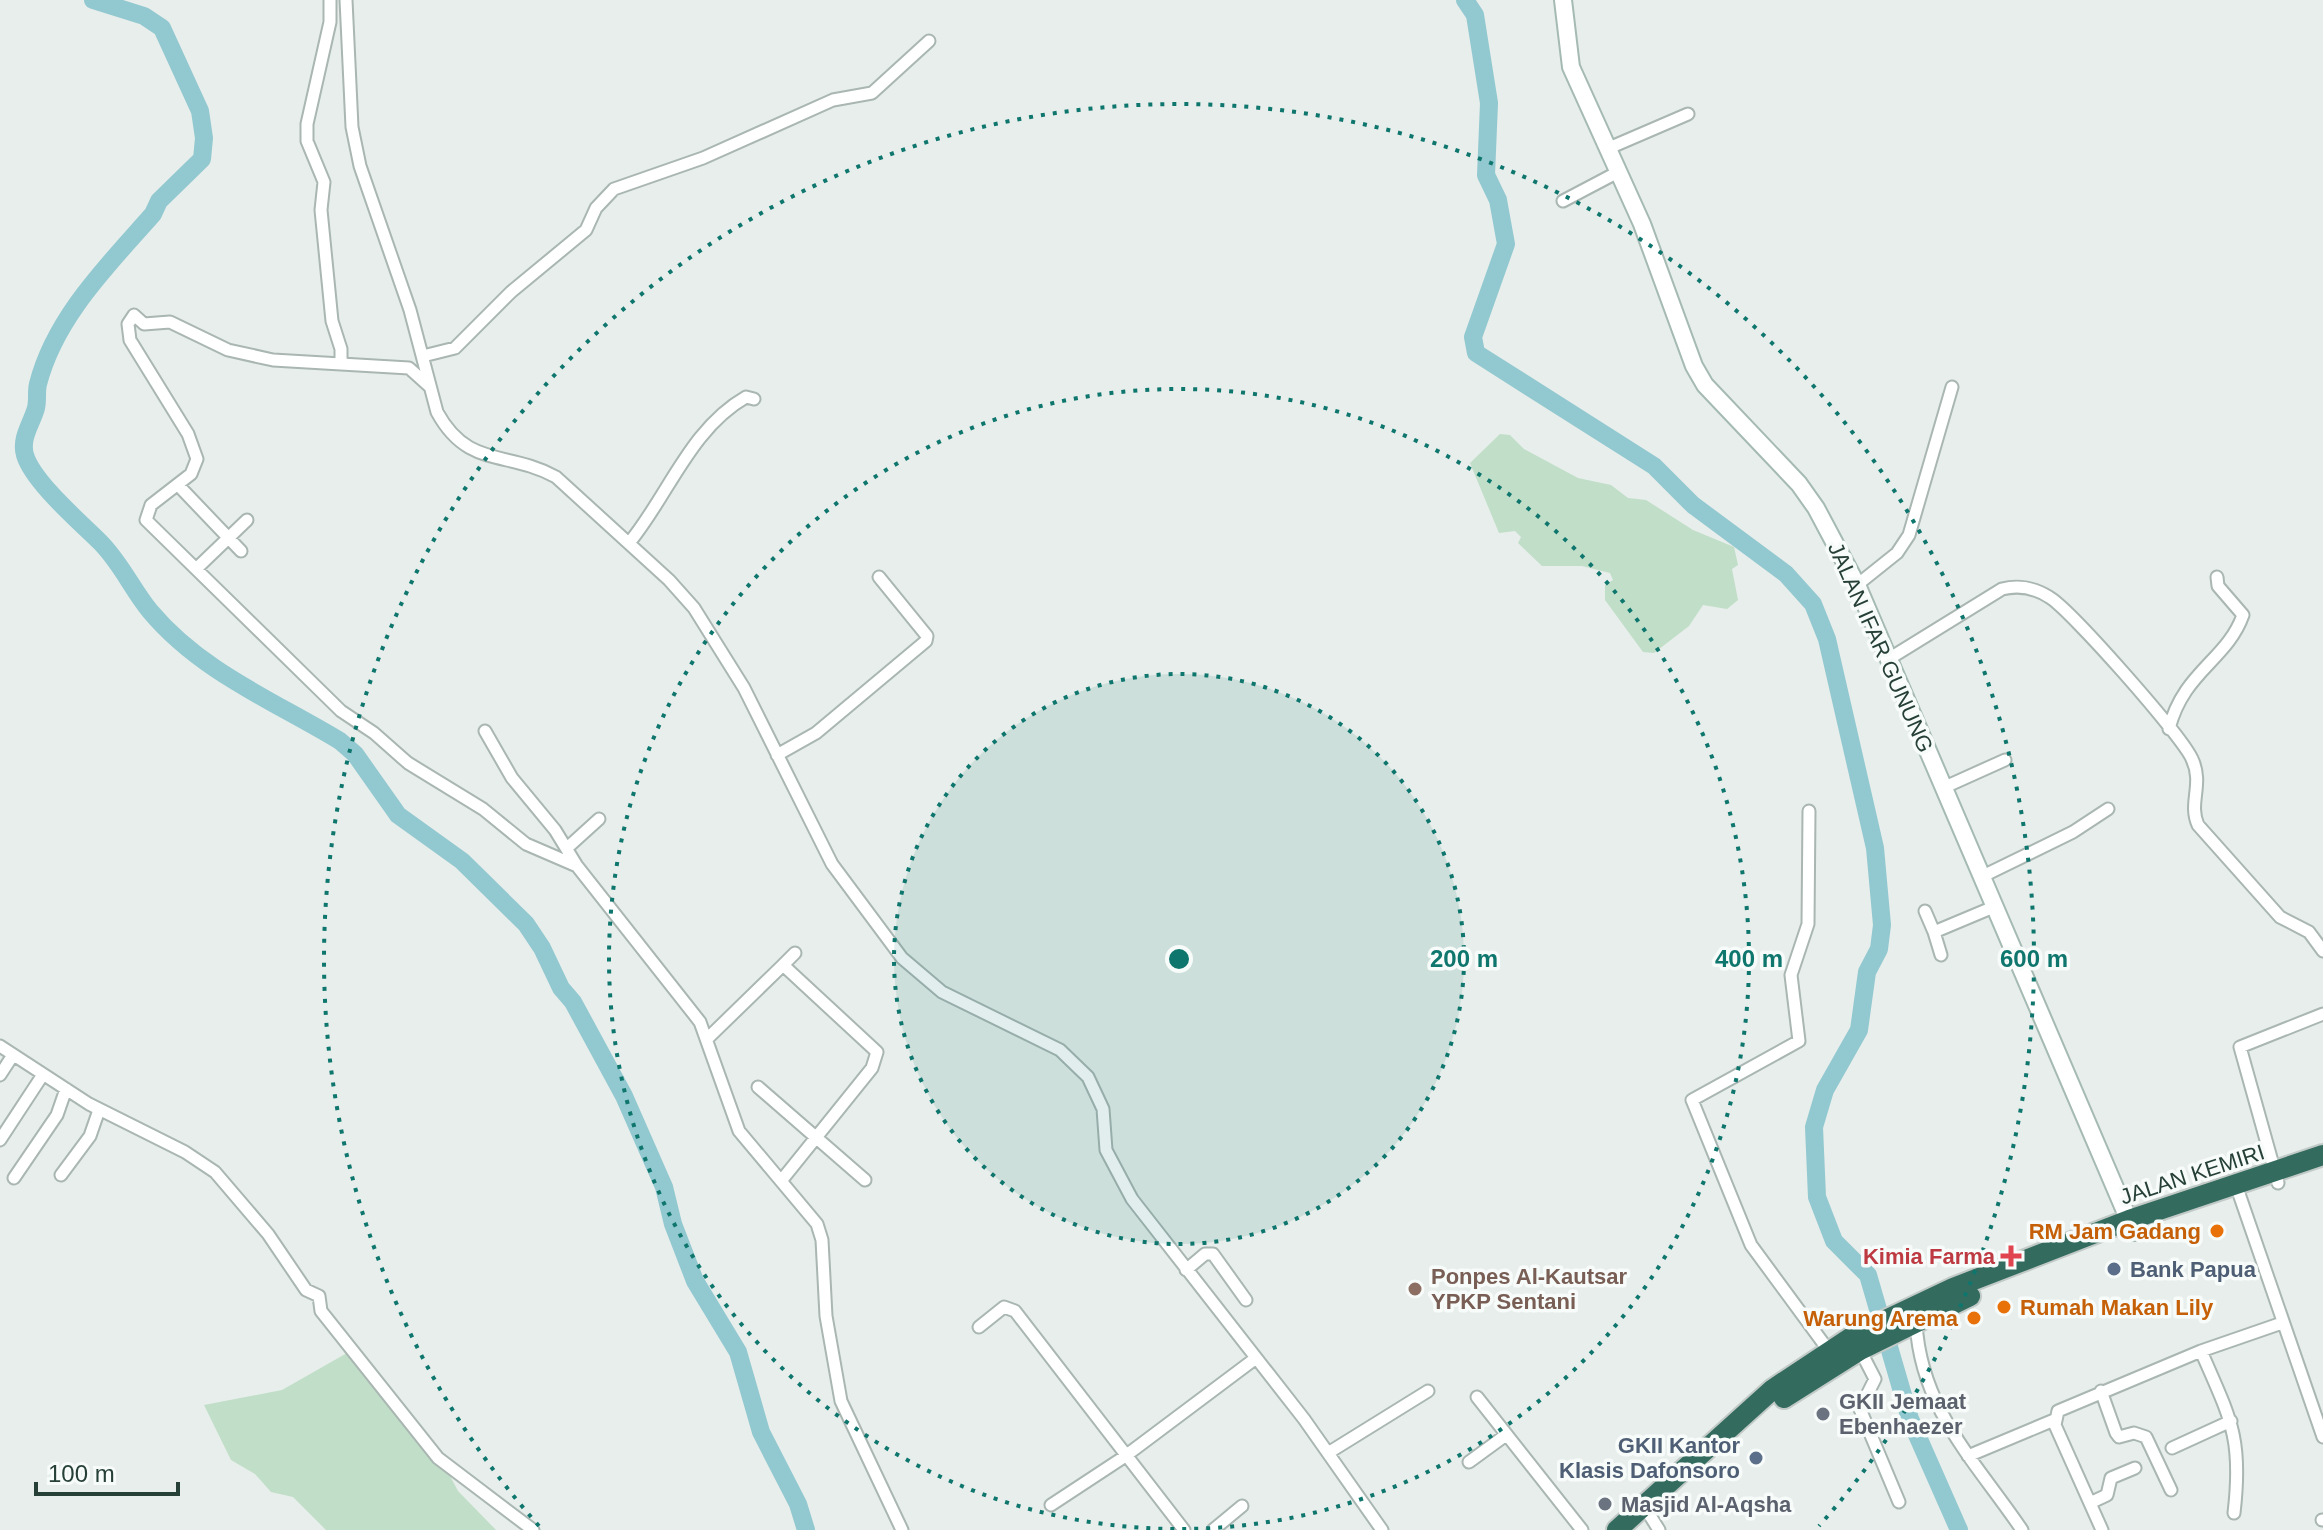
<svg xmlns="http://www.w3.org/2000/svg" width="2323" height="1530" font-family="Helvetica,sans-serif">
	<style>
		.green { fill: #c1dec8 }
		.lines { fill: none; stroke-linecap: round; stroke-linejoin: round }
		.river { stroke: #92c8d0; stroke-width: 18 }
		.street-casing { stroke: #a9b6b2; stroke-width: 15 }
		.secondary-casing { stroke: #a5bab2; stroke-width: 20 }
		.highway-casing { stroke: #c2cac7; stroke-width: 24 }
		.street { stroke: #fff; stroke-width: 11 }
		.secondary { stroke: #fff; stroke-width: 16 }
		.highway { stroke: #336b5e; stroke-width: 20 }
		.ring { fill: none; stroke: #0f766e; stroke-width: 4; stroke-dasharray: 4 8 }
		.food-dot { fill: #e8710a; stroke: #f7fbf9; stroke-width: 3 }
		.health-dot { fill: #e0444e; stroke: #f7fbf9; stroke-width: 3 }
		.service-dot { fill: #5c6f8a; stroke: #f7fbf9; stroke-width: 3 }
		.education-dot { fill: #8d6e63; stroke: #f7fbf9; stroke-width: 3 }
		.worship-dot { fill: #6b7280; stroke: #f7fbf9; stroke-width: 3 }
		.labels { text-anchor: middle; stroke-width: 7; stroke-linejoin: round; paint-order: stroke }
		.street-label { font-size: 22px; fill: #264038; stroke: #f7fbf9 }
		.food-label { font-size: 22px; font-weight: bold; fill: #c56008; stroke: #f7fbf9; text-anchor: end }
		.health-label { font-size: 22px; font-weight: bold; fill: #be3a42; stroke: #f7fbf9; text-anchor: end }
		.service-label { font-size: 22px; font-weight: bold; fill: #4e5e75; stroke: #f7fbf9; text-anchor: start }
		.education-label { font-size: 22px; font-weight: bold; fill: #785e54; stroke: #f7fbf9; text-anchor: start }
		.worship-label { font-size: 22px; font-weight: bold; fill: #5b616d; stroke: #f7fbf9; text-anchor: start }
		.centre { fill: #0f766e; stroke: #f7fbf9; stroke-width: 4 }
		.ring-label { font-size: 24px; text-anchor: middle; font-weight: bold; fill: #0f766e; stroke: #f7fbf9; stroke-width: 7; stroke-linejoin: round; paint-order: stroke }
	</style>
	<rect width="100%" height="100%" fill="#e7eeeb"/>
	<path class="green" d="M1500 434 1510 435 1524 449 1578 478 1611 485 1628 498 1646 500 1693 530 1734 547 1738 565 1732 569 1738 600 1727 609 1703 605 1689 626 1654 653 1643 652 1605 600V585L1613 580 1610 573 1582 566H1542L1518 543 1521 537 1515 531 1499 533 1470 463Z
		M347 1353 449 1474 458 1491 496 1530H326L293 1497 271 1492 255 1474 231 1460 204 1405 282 1390Z"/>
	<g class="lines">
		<path class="river" d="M93 0 144 16 162 28 200 111 204 138 202 159 159 201 153 214C109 264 55 317 38 384 36 392 38 400 36 408 32 423 20 438 25 455 33 482 80 522 100 542 121 563 132 589 150 611 201 672 274 701 340 741L355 754 398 815 462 861 526 924 542 948 561 988 573 1002 624 1096 664 1187 673 1224 695 1281 738 1352 761 1432 798 1504 806 1530
			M1465 0 1475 15 1489 103 1486 175 1498 200 1506 244 1473 337 1476 353 1654 466 1693 505 1786 574 1813 604 1827 639 1875 848 1882 925 1879 949 1867 972 1859 1030 1825 1090 1814 1127 1817 1197 1834 1241 1868 1275 1910 1419 1959 1530"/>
		<g class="street-casing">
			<path id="street" d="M330 0V22L307 124V141L324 182 321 210 332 321 341 349V363
				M346 0 352 127 360 166 410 310 437 412C468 469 507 450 556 477L669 580 694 608 744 688 832 864 902 958 942 992 1060 1050 1088 1077 1103 1109 1106 1150 1132 1199 1304 1419 1382 1530
				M1609 148 1688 114
				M1563 201 1620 171
				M423 356 455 348 511 292 586 230 596 208 614 189 703 158 833 100 872 93 929 41
				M429 386 409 368 273 360 228 350 170 322 144 324 134 315 128 324 130 340 188 434 197 459 191 474 151 505 146 520 341 711 374 733 408 763 483 809 526 844 577 866 700 1022 739 1131 817 1224 822 1240 826 1316 841 1401 902 1530
				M178 485 241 551
				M629 543C668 496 690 429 746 397L754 399
				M196 569 247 520
				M1857 585 1897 553 1909 535 1952 387
				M1887 660 2002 589C2018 585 2035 588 2049 597 2070 609 2182 736 2192 759 2204 784 2188 803 2198 825L2280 917 2309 932 2323 951
				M2169 729C2183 672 2227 660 2243 615L2218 586 2217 577
				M485 731 512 778 555 830 577 866
				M777 755 816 733 926 641 927 636 879 577
				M1945 787 2005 760
				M1809 811 1808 924 1791 975 1799 1041 1692 1100 1751 1245 1829 1351
				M567 848 599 819
				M1983 876 2073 832 2108 809
				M1925 911 1934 932
				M1941 955 1934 932 1996 906
				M783 965 795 953
				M708 1038 783 965 877 1052 872 1068 781 1181
				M0 1046 89 1104 185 1152 215 1172 268 1234 306 1290 319 1296 321 1311 438 1458 533 1530
				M0 1075 13 1055
				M758 1087 865 1180
				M0 1140 42 1076
				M61 1175 90 1136 99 1110
				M14 1178 57 1115 66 1089
				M2278 1183 2240 1047 2323 1014
				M2236 1185 2323 1437
				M1186 1270 1205 1254H1213L1246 1300
				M1916 1323C1921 1410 1976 1462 2022 1530
				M979 1327 1004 1307 1015 1311 1184 1530
				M1860 1350 1875 1379 1860 1409 1899 1502
				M2201 1351C2230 1418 2243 1437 2234 1513
				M2101 1391 2116 1433 2119 1437 2134 1433 2146 1437 2171 1490
				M1477 1397 1582 1530
				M2172 1448 2231 1421
				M1328 1453 1428 1391
				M1968 1456 2054 1420
				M1469 1462 1506 1435
				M2090 1503 2107 1495 2111 1478 2135 1468
				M1051 1505 1124 1457 1256 1358
				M1644 1506 1659 1530
				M2322 1520H2323
				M1213 1530 1242 1506
				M2102 1530 2055 1425 2058 1411 2201 1351 2282 1323"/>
		</g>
		<g class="secondary-casing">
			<path id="secondary" d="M1563 0 1571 67 1642 224 1694 366 1705 385 1799 484 1816 508 1857 585 2134 1232"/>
		</g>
		<g class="highway-casing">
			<path id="highway" d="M1784 1398 1860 1350 1970 1296
				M1617 1530 1773 1389 1856 1334 1953 1288 2129 1220 2323 1155"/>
		</g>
		<use href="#street" class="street"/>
		<use href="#secondary" class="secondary"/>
		<use href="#highway" class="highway"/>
	</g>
	<circle cx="1179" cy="959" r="285" fill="#0f766e" fill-opacity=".12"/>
	<g class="ring">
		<circle cx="1179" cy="959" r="285"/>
		<circle cx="1179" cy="959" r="570"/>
		<path d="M539 1526A855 855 0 1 1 1819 1526"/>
	</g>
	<g class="food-dot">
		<circle cx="2217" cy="1231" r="8"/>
		<circle cx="2004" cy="1307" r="8"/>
		<circle cx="1974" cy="1318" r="8"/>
	</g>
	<path class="health-dot" d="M2007 1244h8v8h8v8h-8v8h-8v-8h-8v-8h8z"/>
	<g class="service-dot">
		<circle cx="2114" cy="1269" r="8"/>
		<circle cx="1756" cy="1458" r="8"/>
	</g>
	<circle class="education-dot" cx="1415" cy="1289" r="8"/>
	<g class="worship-dot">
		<circle cx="1823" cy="1414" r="8"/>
		<circle cx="1605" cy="1504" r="8"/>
	</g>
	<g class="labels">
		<g class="street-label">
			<text transform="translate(1881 647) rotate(66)" y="8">JALAN IFAR GUNUNG</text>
			<text transform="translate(2192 1174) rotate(-18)" y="8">JALAN KEMIRI</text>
		</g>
		<g class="food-label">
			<text x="2201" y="1239">RM Jam Gadang</text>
			<text x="2020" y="1315" text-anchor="start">Rumah Makan Lily</text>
			<text x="1958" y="1326">Warung Arema</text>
		</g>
		<g class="health-label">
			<text x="1995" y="1264">Kimia Farma</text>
		</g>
		<g class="service-label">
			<text x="2130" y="1277">Bank Papua</text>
			<text x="1740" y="1453" text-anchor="end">GKII Kantor<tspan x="1740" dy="25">Klasis Dafonsoro</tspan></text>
		</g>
		<g class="education-label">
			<text x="1431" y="1284">Ponpes Al-Kautsar<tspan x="1431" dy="25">YPKP Sentani</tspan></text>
		</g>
		<g class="worship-label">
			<text x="1839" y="1409">GKII Jemaat<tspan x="1839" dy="25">Ebenhaezer</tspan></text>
			<text x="1621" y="1512">Masjid Al-Aqsha</text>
		</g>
	</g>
	<circle cx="1179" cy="959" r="12" class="centre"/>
	<g class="ring-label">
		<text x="1464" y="967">200 m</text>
		<text x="1749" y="967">400 m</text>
		<text x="2034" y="967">600 m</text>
	</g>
	<path d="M36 1482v12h142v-12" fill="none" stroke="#264038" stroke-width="4"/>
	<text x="48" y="1482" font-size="24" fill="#264038" stroke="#f7fbf9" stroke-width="6" paint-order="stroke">100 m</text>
</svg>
